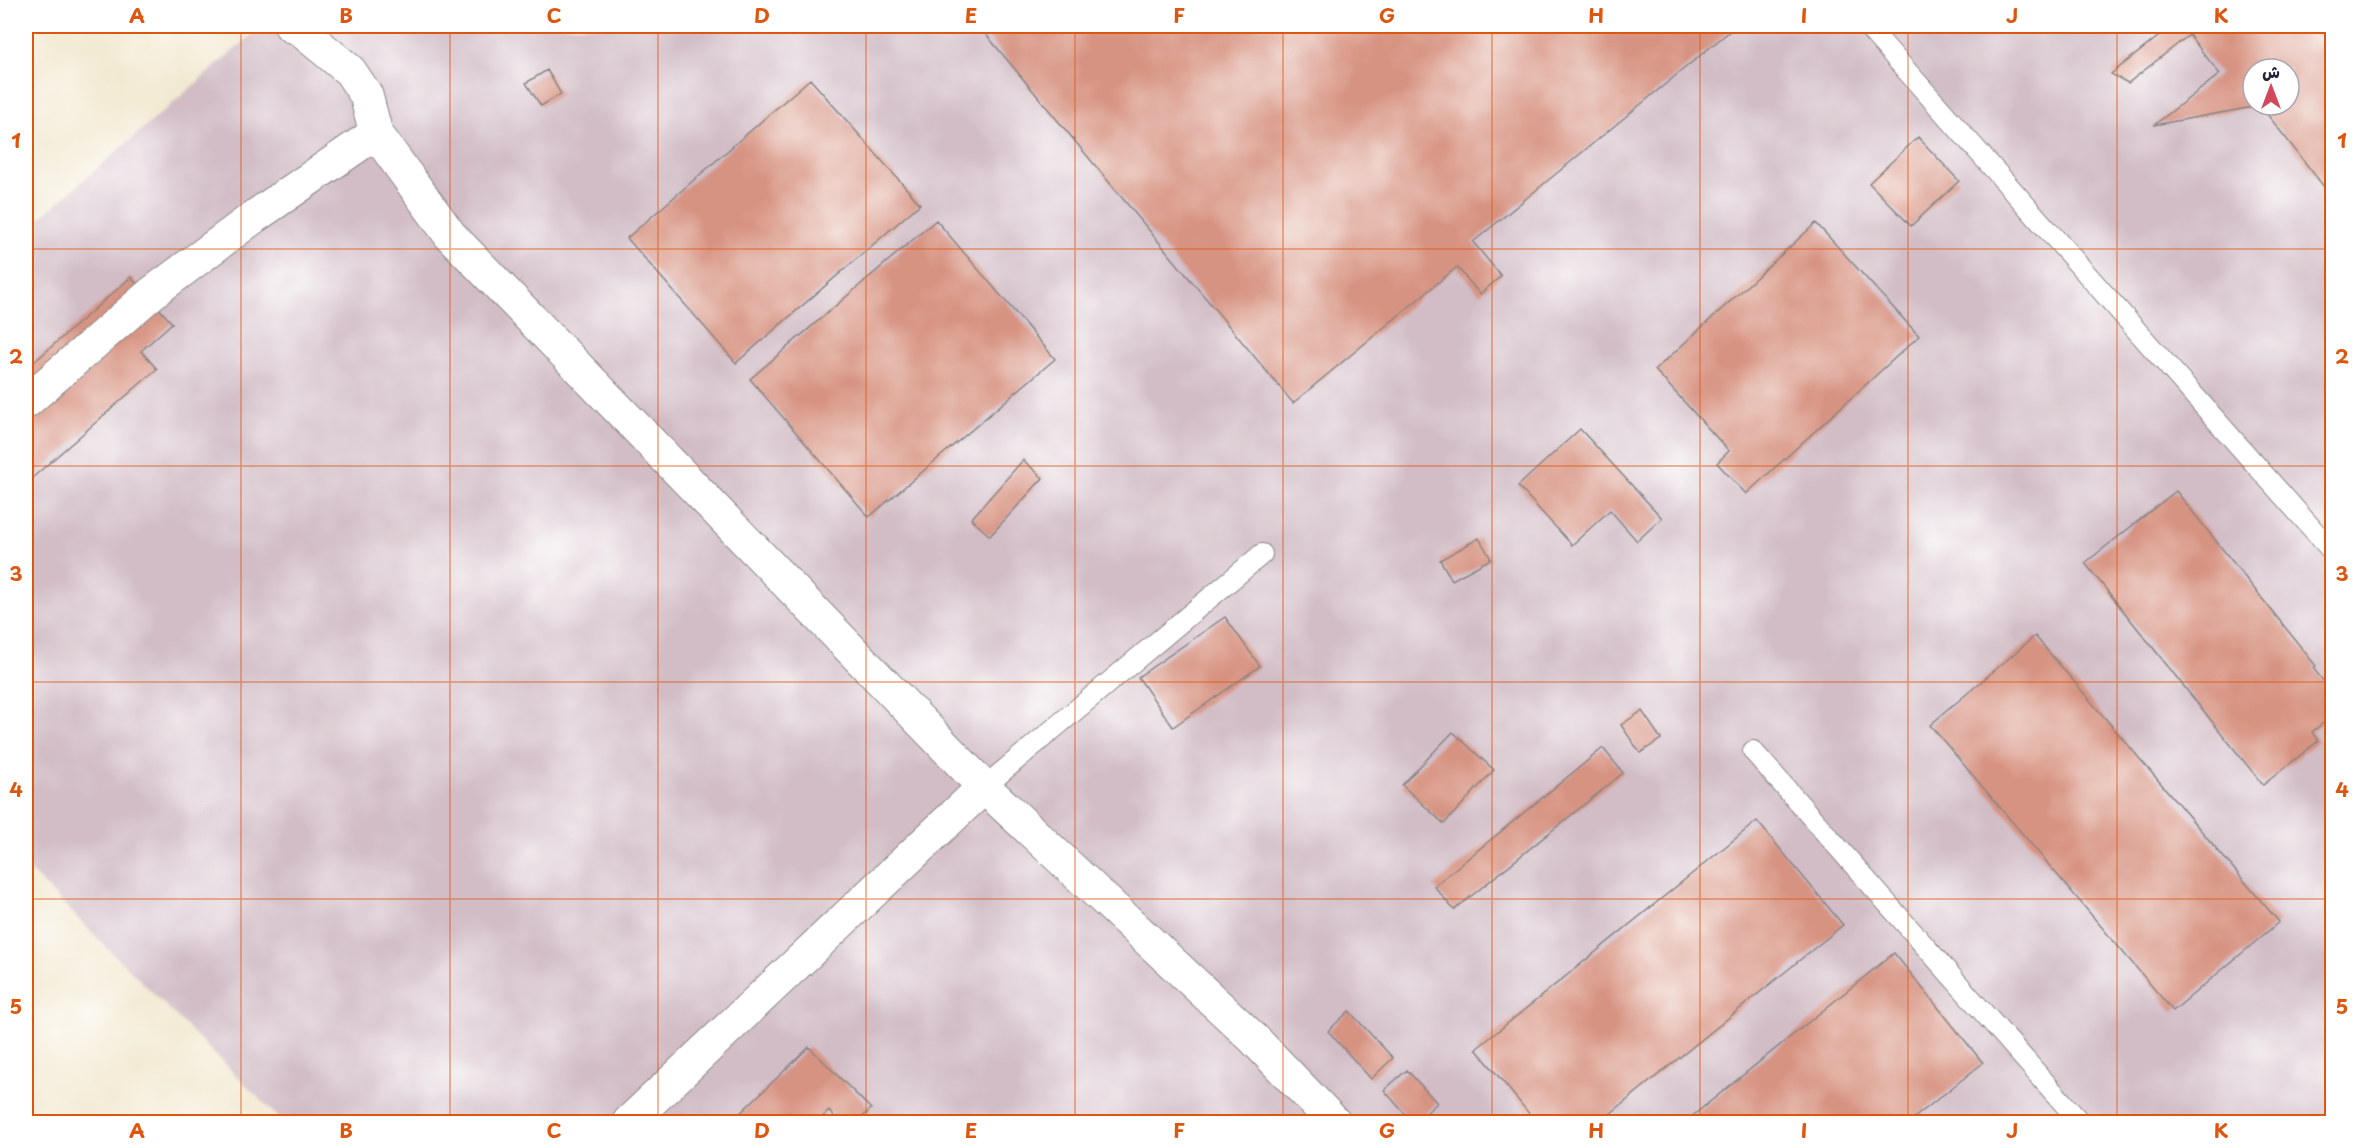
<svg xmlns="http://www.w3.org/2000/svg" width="2358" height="1148" font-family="'Playpen Sans','Playpen Sans Arabic',sans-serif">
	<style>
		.industrial { fill: #d2bdc6; fill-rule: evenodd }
		.building { fill: #d79381 }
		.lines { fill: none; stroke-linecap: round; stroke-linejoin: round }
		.lane-casing { stroke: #8a8686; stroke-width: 22 }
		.street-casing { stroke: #8a8686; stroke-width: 35 }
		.lane { stroke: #fff; stroke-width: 20 }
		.street { stroke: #fff; stroke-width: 33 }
		.grid { fill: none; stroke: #de560e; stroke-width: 1.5; stroke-opacity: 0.55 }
		.neatline { fill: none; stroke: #de560e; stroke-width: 2 }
		.grid-label { font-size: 20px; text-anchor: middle; font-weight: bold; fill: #de560e }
	</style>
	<rect width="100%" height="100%" fill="#fff"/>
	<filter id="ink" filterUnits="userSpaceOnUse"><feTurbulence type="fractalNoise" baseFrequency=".0167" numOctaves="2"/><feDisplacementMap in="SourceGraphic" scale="12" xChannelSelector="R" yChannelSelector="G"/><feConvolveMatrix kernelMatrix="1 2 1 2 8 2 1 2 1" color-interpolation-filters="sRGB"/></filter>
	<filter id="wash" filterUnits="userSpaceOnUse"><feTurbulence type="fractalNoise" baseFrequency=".008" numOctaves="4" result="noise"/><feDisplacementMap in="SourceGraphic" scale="24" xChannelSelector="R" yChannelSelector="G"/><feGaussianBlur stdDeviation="1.35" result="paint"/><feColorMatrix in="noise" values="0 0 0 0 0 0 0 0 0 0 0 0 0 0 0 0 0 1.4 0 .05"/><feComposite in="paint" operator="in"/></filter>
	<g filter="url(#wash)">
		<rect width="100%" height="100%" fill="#f2e9d1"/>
		<path class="industrial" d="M262 26H2332V1122H283L26 867V230ZM2253 69H2289V105H2253Z"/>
		<g id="blocks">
			<path class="building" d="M979 26H1736L1473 242 1501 276 1480 294 1457 267 1293 403Z
				M2172 26H2332V197L2260 105H2289V69H2253V107L2154 125 2220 74 2189 35 2128 83 2111 74Z
				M547 70 561 94 541 106 526 83Z
				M810 79 920 204 736 363 627 238Z
				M1918 137 1959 181 1911 226 1869 183Z
				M936 220 1055 359 869 517 750 379Z
				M1816 223 1919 336 1746 494 1717 463 1729 451 1655 370Z
				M131 277 172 323 141 351 157 369 32 478 26 470V369Z
				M1580 429 1662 518 1637 541 1610 510 1572 545 1518 486Z
				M1023 460 1043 478 990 536 971 519Z
				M2176 491 2316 666 2313 668 2332 692V716L2312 732 2318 741 2263 785 2085 563Z
				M1479 538 1491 559 1452 580 1440 560Z
				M1225 617 1260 666 1173 727 1138 677Z
				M2035 636 2279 922 2173 1011 1930 725Z
				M1642 711 1661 739 1640 753 1621 725Z
				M1453 732 1494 770 1444 824 1402 785Z
				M1603 748 1623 773 1454 910 1434 886Z
				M1757 821 1843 925 1600 1122H1536L1476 1049Z
				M1894 953 1983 1063 1909 1122H1685Z
				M1349 1011 1393 1058 1371 1079 1328 1031Z
				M809 1047 871 1109 857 1122H839L829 1111 817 1122H731Z
				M1407 1070 1437 1103 1416 1122H1412L1384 1090Z"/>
		</g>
	</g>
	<g filter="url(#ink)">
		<use href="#blocks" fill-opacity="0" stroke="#8a8686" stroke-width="1.5"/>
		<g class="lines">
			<g class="lane-casing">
				<path id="lane" d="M1867 26 2332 551
					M1753 751 2080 1122
					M984 787 1262 554"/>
			</g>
			<g class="street-casing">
				<path id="street" d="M291 26 297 27 350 71 366 95 376 133
					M26 402 152 293 254 217 376 133 450 235 984 787 1254 1039 1334 1122
					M629 1122 984 787"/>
			</g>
			<use href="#lane" class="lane"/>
			<use href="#street" class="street"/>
		</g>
	</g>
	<path class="grid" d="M241 26V1122M450 26V1122M658 26V1122M866 26V1122M1075 26V1122M1283 26V1122M1492 26V1122M1700 26V1122M1908 26V1122M2117 26V1122M26 249H2332M26 466H2332M26 682H2332M26 899H2332"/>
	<rect width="2358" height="1148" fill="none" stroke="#fff" stroke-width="66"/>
	<g transform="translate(2271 87)"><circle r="28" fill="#ffffff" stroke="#a7a7b1" stroke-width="1.5"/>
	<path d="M0-4.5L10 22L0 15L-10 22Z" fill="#d1495b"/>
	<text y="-9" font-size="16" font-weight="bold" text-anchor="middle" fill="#22223b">ش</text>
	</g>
	<rect x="33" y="33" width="2292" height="1082" class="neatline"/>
	<g class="grid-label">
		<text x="137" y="23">A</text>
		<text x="346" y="23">B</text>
		<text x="554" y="23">C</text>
		<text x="762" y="23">D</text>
		<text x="971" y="23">E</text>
		<text x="1179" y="23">F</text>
		<text x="1387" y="23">G</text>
		<text x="1596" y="23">H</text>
		<text x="1804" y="23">I</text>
		<text x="2012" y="23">J</text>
		<text x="2221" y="23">K</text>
		<text x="16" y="148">1</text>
		<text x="2342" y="148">1</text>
		<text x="16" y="364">2</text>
		<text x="2342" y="364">2</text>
		<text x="16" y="581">3</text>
		<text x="2342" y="581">3</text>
		<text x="16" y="797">4</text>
		<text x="2342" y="797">4</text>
		<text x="16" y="1014">5</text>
		<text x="2342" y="1014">5</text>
		<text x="137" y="1138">A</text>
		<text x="346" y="1138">B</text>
		<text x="554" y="1138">C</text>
		<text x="762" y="1138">D</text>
		<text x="971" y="1138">E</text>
		<text x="1179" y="1138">F</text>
		<text x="1387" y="1138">G</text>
		<text x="1596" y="1138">H</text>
		<text x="1804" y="1138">I</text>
		<text x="2012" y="1138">J</text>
		<text x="2221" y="1138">K</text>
	</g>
</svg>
